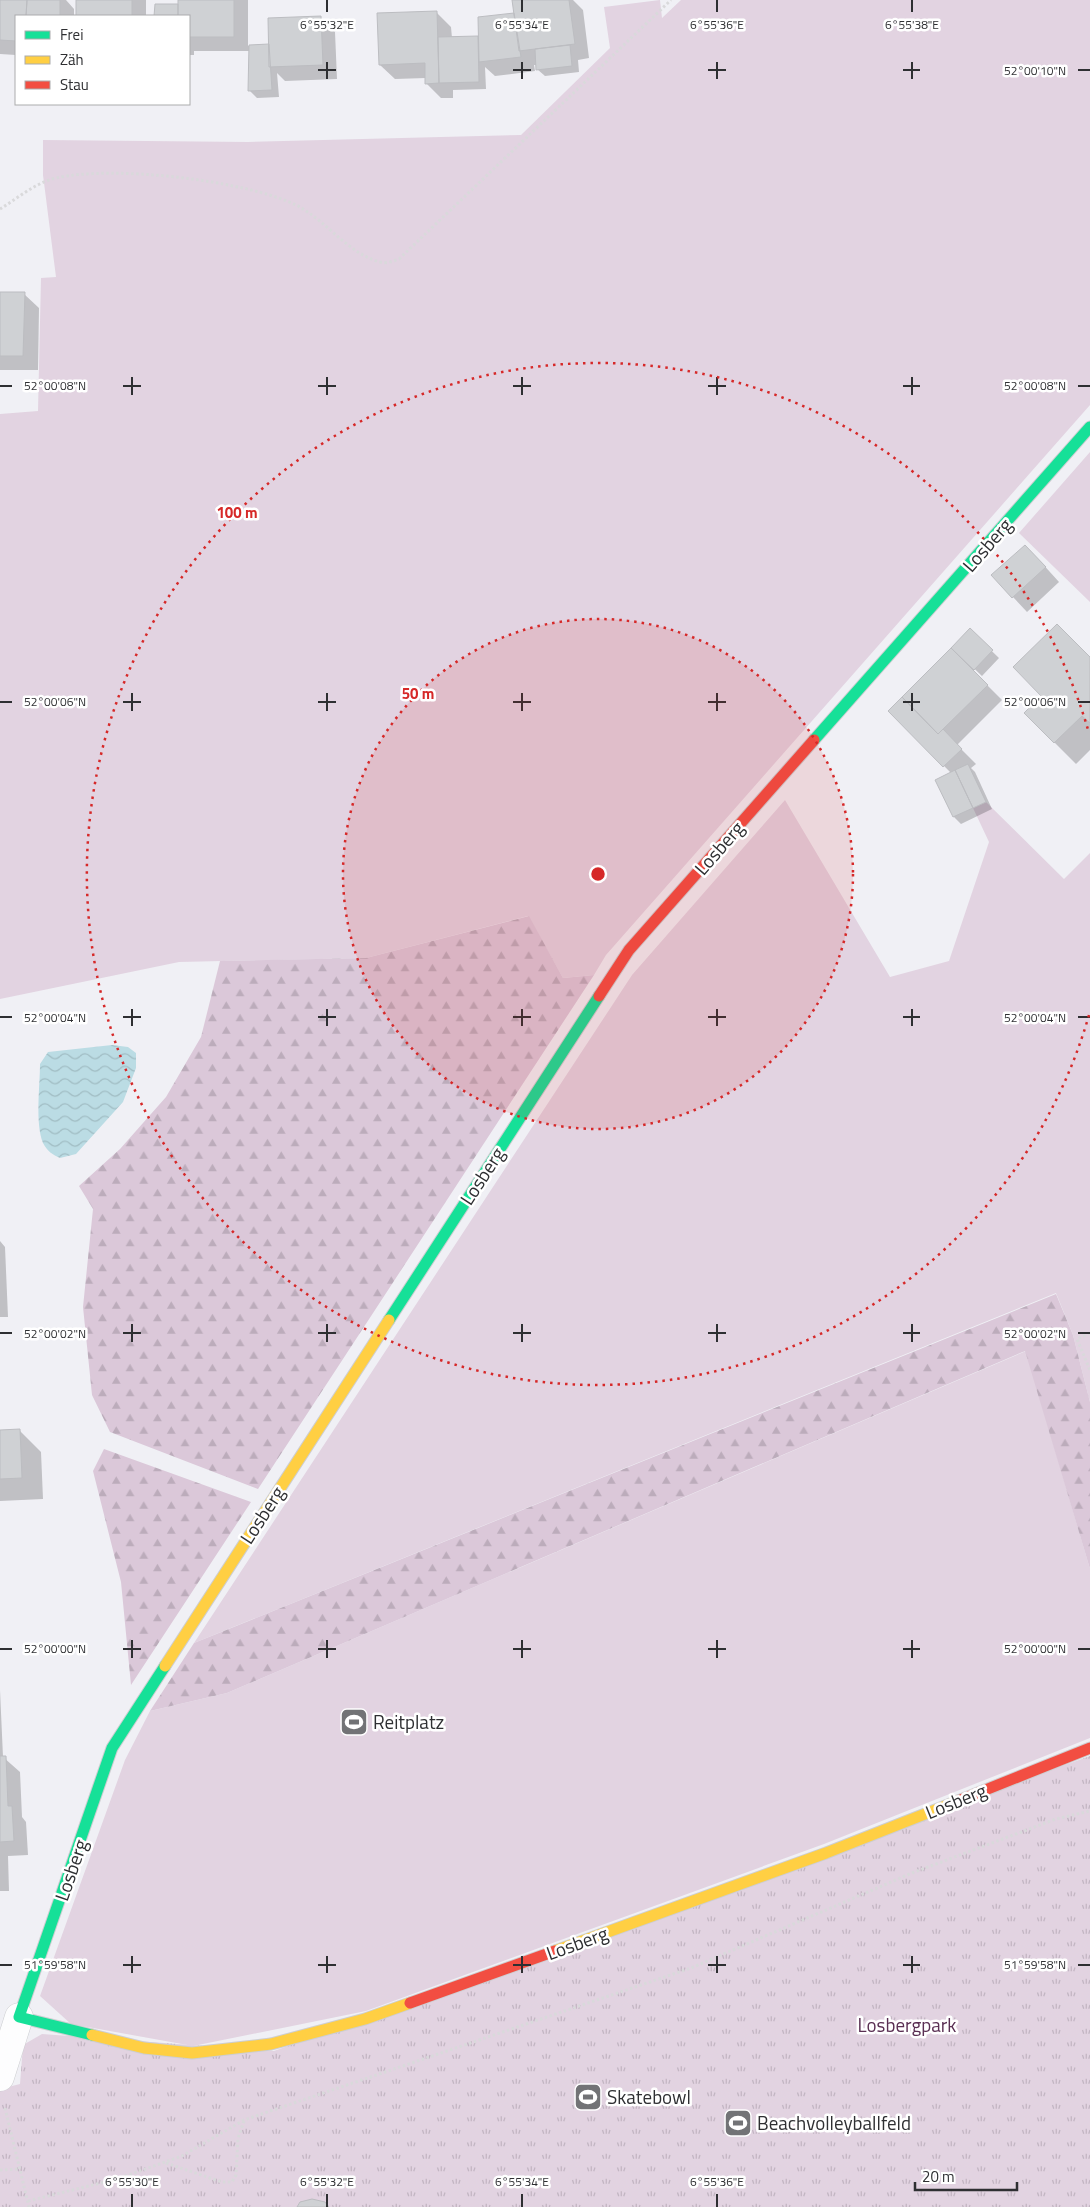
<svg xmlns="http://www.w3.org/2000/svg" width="1090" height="2207" font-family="'Titillium Web',sans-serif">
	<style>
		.grass { fill: #e2d3e1 }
		.forest { fill: url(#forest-firs) }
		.park { fill: url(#park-tufts) }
		.water { fill: url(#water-waves) }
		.shadow { fill: #0003 }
		.building { fill: #cfd1d4; stroke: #bcbdc1 }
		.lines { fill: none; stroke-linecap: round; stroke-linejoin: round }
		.street-casing { stroke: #cdced1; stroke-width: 29 }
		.fast-casing { stroke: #cdced1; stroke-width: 13 }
		.slow-casing { stroke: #cdced1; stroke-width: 13 }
		.jam-casing { stroke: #cdced1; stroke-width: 13 }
		.path { stroke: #d9d9db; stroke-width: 3; stroke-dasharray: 2.5 2.5; stroke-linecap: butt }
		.street { stroke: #fdfdfe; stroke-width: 28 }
		.fast { stroke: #16e098; stroke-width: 11 }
		.slow { stroke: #ffcf43; stroke-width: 11 }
		.jam { stroke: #f24e42; stroke-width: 11 }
		.ticks { fill: none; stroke: #2e2f32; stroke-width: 2 }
		.ring { fill: none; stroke: #d62828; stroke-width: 2.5; stroke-dasharray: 2.5 5 }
		.labels { text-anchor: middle; stroke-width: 5; stroke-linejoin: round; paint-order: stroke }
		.street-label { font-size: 19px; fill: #2e2f32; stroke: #fff }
		.poi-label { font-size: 19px; fill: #2e2f32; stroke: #fff; text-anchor: start }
		.park-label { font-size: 19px; fill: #5a2f53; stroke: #fff }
		.ticks-label { font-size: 12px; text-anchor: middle; fill: #2e2f32; stroke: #fff; stroke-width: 5; stroke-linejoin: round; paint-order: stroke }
		.centre { fill: #d62828; stroke: #fff; stroke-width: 2.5 }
		.ring-label { font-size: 15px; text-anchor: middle; font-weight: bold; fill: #d62828; stroke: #fff; stroke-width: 5; stroke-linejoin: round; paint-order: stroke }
	</style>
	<defs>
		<pattern id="forest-firs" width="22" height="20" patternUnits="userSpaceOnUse" patternTransform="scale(1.25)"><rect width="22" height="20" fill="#dbc8d9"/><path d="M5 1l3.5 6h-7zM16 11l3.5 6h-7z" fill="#bcacbb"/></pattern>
		<pattern id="park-tufts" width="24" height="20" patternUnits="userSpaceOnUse" patternTransform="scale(1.25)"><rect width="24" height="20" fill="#e2d3e1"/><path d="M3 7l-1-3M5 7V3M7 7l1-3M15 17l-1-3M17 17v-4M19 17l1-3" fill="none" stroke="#c2b5c2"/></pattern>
		<pattern id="water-waves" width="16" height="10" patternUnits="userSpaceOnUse" patternTransform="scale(1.25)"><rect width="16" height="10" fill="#bbdce4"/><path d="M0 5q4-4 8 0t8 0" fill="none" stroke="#a1bdc4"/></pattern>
	</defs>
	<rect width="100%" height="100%" fill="#f0f0f5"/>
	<path class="grass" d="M660 0 662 18 681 0H1090V405L606 955 594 975 563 978 528 916 366 958 179 962 0 999V414L38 411 41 278 56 277 43 175V140L248 142 521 135 610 48 604 7Z
		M1090 452V602L1019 533Z
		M785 800 890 977 949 961 989 842 973 808 986 802 1064 879 1090 853V1402L1073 1335 1056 1293 194 1643 632 975Z
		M1026 1351 1090 1569V1738L824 1844 366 2011 193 2046 71 2024 40 1996 125 1760 150 1711 227 1693Z"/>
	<path class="forest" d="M529 916 563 978 594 975 258 1489 110 1432 92 1395 83 1307 93 1209 79 1186 120 1149 166 1097 201 1037 220 961 366 958Z
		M1056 1294 1073 1335 1090 1402V1569L1025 1351 227 1693 150 1711 194 1643Z
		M104 1449 251 1502 131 1685 121 1582 93 1471Z"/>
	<path class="park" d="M1090 1756V2207H0V2089L20 2084 23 2045 42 2034 274 2051Z"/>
	<path class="water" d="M112 1045 128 1047 136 1053V1068L123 1102 76 1154 60 1158C53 1155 47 1151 43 1143 35 1123 40 1086 40 1064L48 1052Z"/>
	<path class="shadow" d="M0 0H66L74 9V16H16V55L0 54Z
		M77 0H146V16H77Z
		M179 0H248V46L270 45 321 18 335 32 337 79 285 81 277 73 279 97 257 98 250 91V51H194V55H189V16H156V6H179Z
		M525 0H573L583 10 589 58 578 60 579 72 545 76 537 69V65H534L535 71 495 76 485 67 486 89 453 90V98H441L426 83V78L395 79 380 65 436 12 451 27 452 38 478 37 479 39 515 14Z
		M0 293 24 294 39 308 38 370H0Z
		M1040 561 1059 582 1027 612 1013 597Z
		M970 630 999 658 982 676 958 653 956 654 1002 700 957 745 976 764 971 768 975 772 992 809 961 824 954 817 936 781 951 773 890 711Z
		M1090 658V750L1076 764 1026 714Z
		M0 1241 5 1247 8 1317H0Z
		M19 1430 41 1452 43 1499 0 1501V1431Z
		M0 1690 3 1757 20 1772 22 1817 26 1822 28 1855 8 1856 9 1891H0Z"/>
	<path class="building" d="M0 0H27L26 16H16V41L0 40Z
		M27 0H60V16H26Z
		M76 0H132V16H76Z
		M178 0H234V37H189V16H178Z
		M512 0H569L575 44 519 51Z
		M155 4H178V16H154Z
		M437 11 439 83 425 84V63L379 65 377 13Z
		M514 13 521 57 479 62 478 17Z
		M321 16 323 65 269 67 268 18Z
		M478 36 479 82 439 83 438 37Z
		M269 44 272 90 248 91 249 45Z
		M570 45 572 66 536 70 535 49Z
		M0 292H25L23 356H0Z
		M1025 545 1046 567 1012 598 991 575Z
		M1057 624 1090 657V723L1082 716 1054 743 1024 713 1041 696 1013 667Z
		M970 628 993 650 974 670 951 648Z
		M951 648 988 685 938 734 902 697Z
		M902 697 938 734 943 729 962 749 943 767 888 711Z
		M968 764 986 802 973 808 955 770Z
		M955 770 973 808 953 817 935 780Z
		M20 1429 22 1478 0 1479V1430Z
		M0 1756H6L8 1806H12L14 1841 0 1842Z
		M312 2199 325 2202 329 2207H297L300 2202Z"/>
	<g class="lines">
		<g class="street-casing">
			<path id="street" d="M0 2077 19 2017"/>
		</g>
		<g class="fast-casing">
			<path id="fast" d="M814 740 1090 427
				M389 1320 599 996
				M92 2035 19 2017 112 1748 165 1666"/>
		</g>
		<g class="slow-casing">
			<path id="slow" d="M165 1666 389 1320
				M555 1951 826 1853 958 1801
				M92 2035 144 2048 192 2053 271 2044 365 2019 410 2003"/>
		</g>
		<g class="jam-casing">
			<path id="jam" d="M599 996 629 950 814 740
				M958 1801 1090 1748
				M410 2003 555 1951"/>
		</g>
		<path class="path" d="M0 209C18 198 35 183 56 178 113 165 244 180 296 205 326 220 347 253 380 262 387 264 393 261 399 259L671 0
			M1090 1333 1077 1339 1090 1370
			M5 2108 29 2207
			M166 2163 222 2182H232L236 2175 238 2138 244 2121
			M0 2170 20 2169
			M28 2201 117 2179 182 2156 244 2120 691 1968 912 1873 1056 1819 1090 1811"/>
		<use href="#street" class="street"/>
		<use href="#fast" class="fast"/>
		<use href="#slow" class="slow"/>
		<use href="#jam" class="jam"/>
	</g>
	<path class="ticks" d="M327 0V12M522 0V12M717 0V12M912 0V12M327 62V79M522 62V79M717 62V79M912 62V79M318 70H336M513 70H531M708 70H726M903 70H920M1078 70H1090M132 377V395M327 377V395M522 377V395M717 377V395M912 377V395M0 386H12M123 386H141M318 386H336M513 386H531M708 386H726M903 386H920M1078 386H1090M132 693V711M327 693V711M522 693V711M717 693V711M912 693V711M0 702H12M123 702H141M318 702H336M513 702H531M708 702H726M903 702H920M1078 702H1090M132 1009V1026M327 1009V1026M522 1009V1026M717 1009V1026M912 1009V1026M0 1017H12M123 1017H141M318 1017H336M513 1017H531M708 1017H726M903 1017H920M1078 1017H1090M132 1324V1342M327 1324V1342M522 1324V1342M717 1324V1342M912 1324V1342M0 1333H12M123 1333H141M318 1333H336M513 1333H531M708 1333H726M903 1333H920M1078 1333H1090M132 1640V1658M327 1640V1658M522 1640V1658M717 1640V1658M912 1640V1658M0 1649H12M123 1649H141M318 1649H336M513 1649H531M708 1649H726M903 1649H920M1078 1649H1090M132 1956V1973M327 1956V1973M522 1956V1973M717 1956V1973M912 1956V1973M0 1965H12M123 1965H141M318 1965H336M513 1965H531M708 1965H726M903 1965H920M1078 1965H1090M132 2194V2207M327 2194V2207M522 2194V2207M717 2194V2207"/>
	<circle cx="598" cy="874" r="255" fill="#d62828" fill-opacity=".12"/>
	<g class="ring">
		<circle cx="598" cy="874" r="255"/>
		<path d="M1089 1015A511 511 0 1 1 1089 733"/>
	</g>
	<defs>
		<g id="stadium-square" transform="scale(1.4375)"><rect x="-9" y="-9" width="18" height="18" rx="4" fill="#727376" stroke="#fff"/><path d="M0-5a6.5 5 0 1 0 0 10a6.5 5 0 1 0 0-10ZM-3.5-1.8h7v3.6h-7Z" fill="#fff"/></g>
	</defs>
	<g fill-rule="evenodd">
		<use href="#stadium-square" x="354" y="1722"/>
		<use href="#stadium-square" x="588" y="2097"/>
		<use href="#stadium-square" x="738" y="2123"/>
	</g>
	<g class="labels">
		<g class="street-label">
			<text transform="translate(987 545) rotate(-49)" y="7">Losberg</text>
			<text transform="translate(719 848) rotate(-49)" y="7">Losberg</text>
			<text transform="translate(482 1176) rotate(-57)" y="7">Losberg</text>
			<text transform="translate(262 1515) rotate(-57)" y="7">Losberg</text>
			<text transform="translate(956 1801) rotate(-22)" y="7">Losberg</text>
			<text transform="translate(71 1870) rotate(-71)" y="7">Losberg</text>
			<text transform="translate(577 1943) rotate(-20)" y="7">Losberg</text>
		</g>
		<g class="poi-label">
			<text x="373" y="1729">Reitplatz</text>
			<text x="607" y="2104">Skatebowl</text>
			<text x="757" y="2130">Beachvolleyballfeld</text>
		</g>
		<g class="park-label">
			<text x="907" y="2032">Losbergpark</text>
		</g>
	</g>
	<g class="ticks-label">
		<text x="327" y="29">6°55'32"E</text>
		<text x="522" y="29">6°55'34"E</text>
		<text x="717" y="29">6°55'36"E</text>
		<text x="912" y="29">6°55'38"E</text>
		<text x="1035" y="75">52°00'10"N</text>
		<text x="55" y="390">52°00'08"N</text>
		<text x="1035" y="390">52°00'08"N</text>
		<text x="55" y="706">52°00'06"N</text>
		<text x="1035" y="706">52°00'06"N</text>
		<text x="55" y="1022">52°00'04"N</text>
		<text x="1035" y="1022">52°00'04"N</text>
		<text x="55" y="1338">52°00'02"N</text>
		<text x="1035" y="1338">52°00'02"N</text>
		<text x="55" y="1653">52°00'00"N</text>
		<text x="1035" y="1653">52°00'00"N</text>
		<text x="55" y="1969">51°59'58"N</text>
		<text x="1035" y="1969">51°59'58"N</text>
		<text x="132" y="2186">6°55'30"E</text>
		<text x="327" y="2186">6°55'32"E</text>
		<text x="522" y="2186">6°55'34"E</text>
		<text x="717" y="2186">6°55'36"E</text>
	</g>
	<circle cx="598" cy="874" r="8" class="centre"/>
	<g class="ring-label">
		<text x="237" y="518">100 m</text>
		<text x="418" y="699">50 m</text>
	</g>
	<rect x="15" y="15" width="175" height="90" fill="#ffffff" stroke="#abacad"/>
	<rect x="25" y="31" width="25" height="8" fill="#16e098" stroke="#abacad"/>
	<text x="60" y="40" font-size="15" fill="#2e2f32">Frei</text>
	<rect x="25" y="56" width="25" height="8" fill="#ffcf43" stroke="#abacad"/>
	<text x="60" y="65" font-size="15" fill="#2e2f32">Zäh</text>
	<rect x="25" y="81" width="25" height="8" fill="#f24e42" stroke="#abacad"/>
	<text x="60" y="90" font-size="15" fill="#2e2f32">Stau</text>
	<path d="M915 2182v8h102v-8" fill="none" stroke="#2e2f32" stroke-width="2.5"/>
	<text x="922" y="2182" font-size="15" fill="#2e2f32" stroke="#ffffff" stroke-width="4" paint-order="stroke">20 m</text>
</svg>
